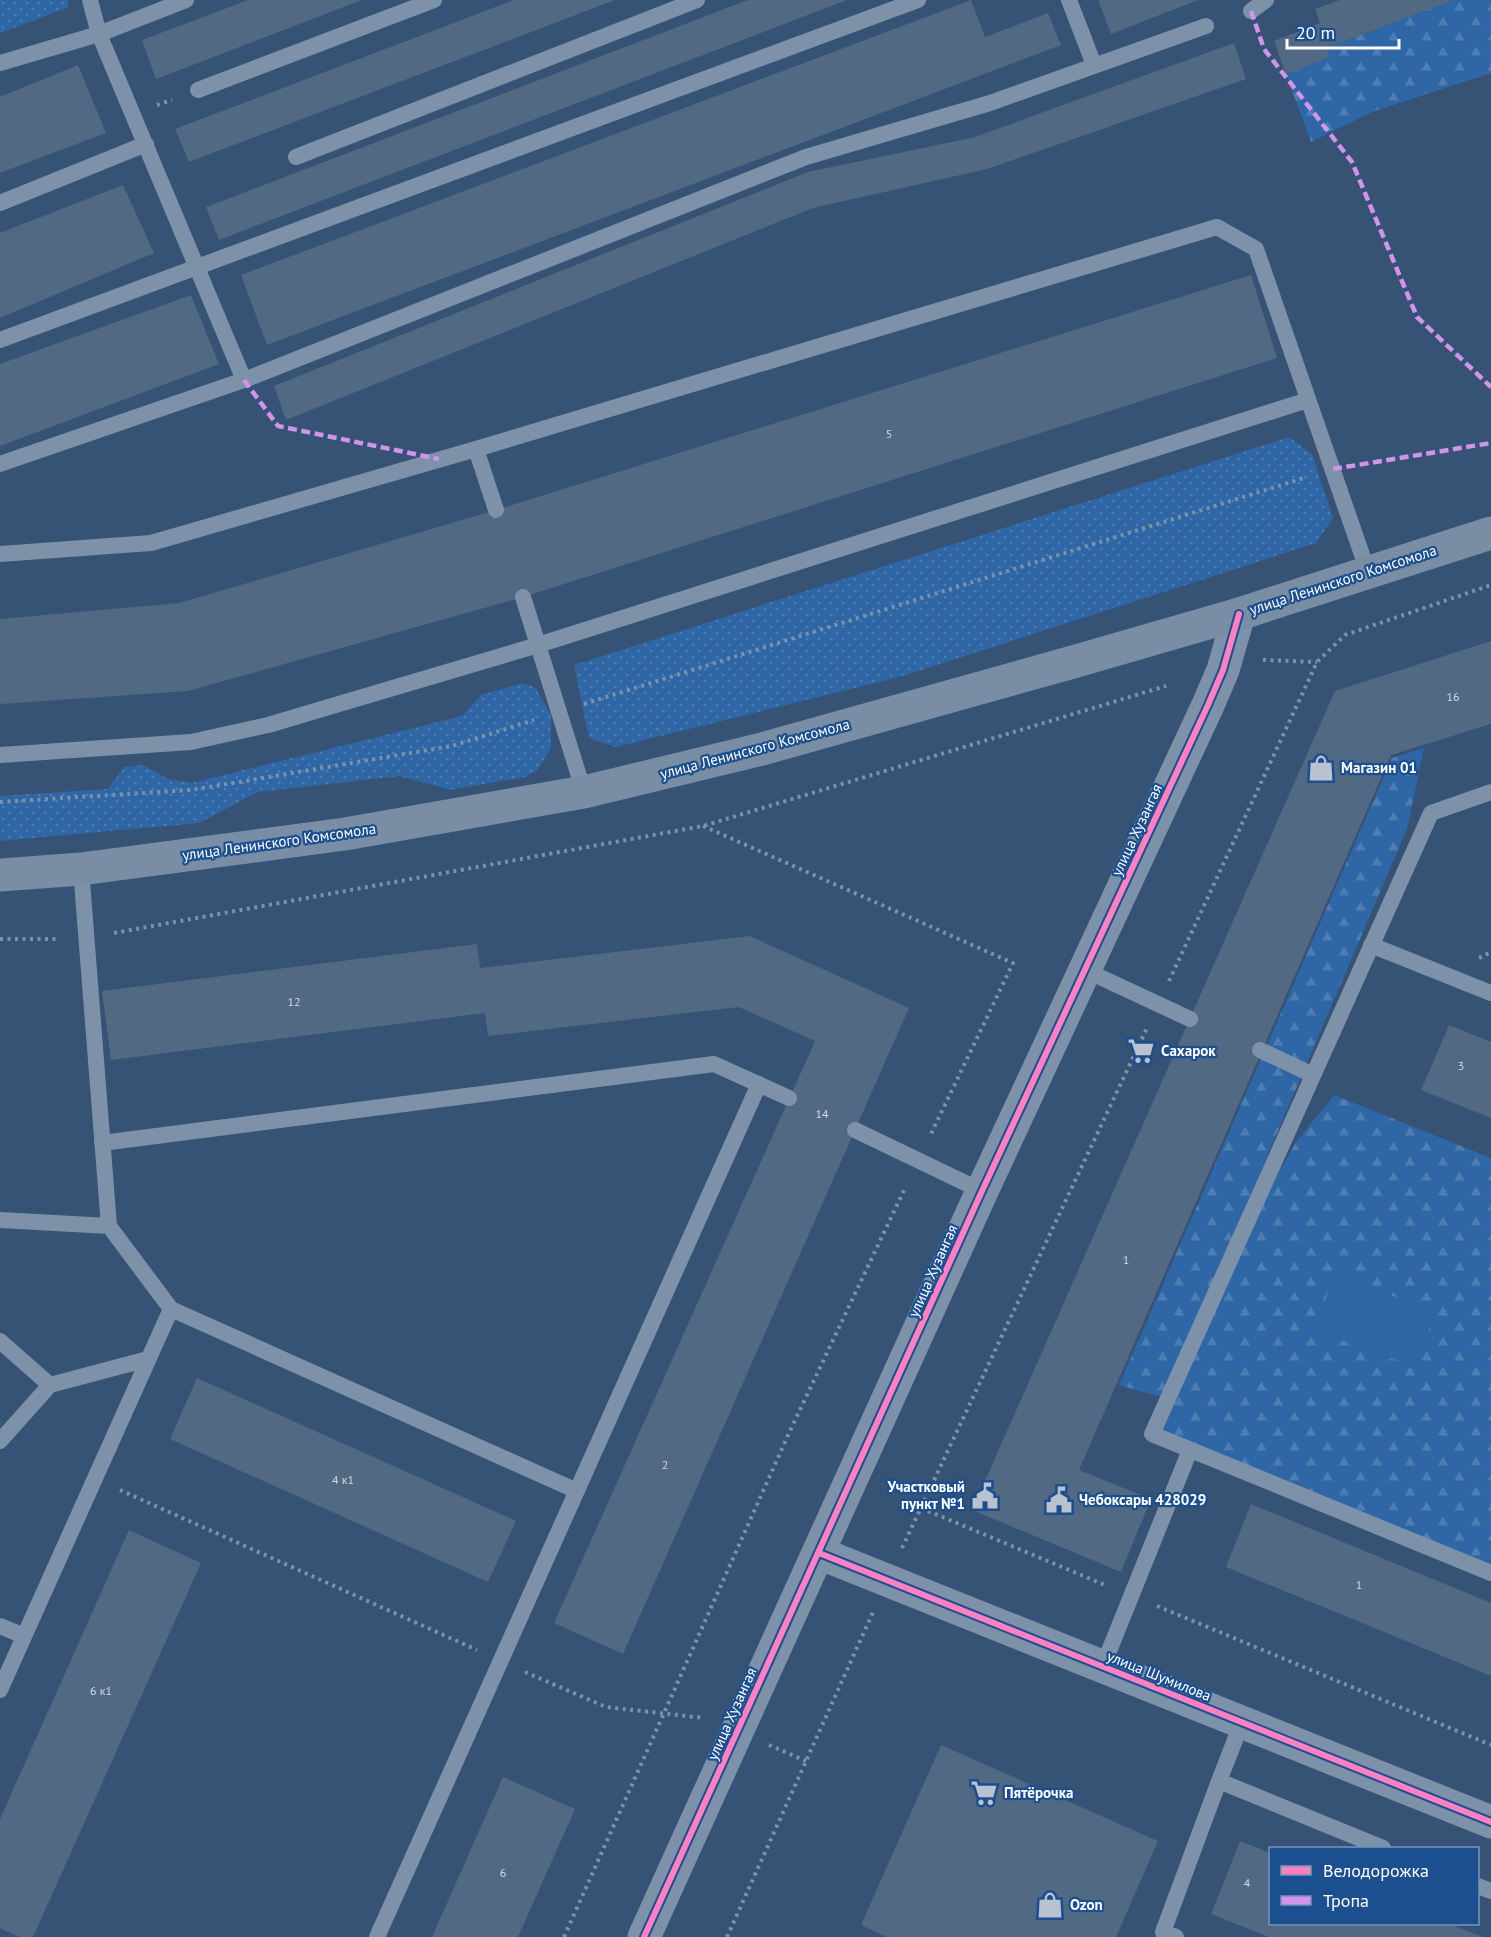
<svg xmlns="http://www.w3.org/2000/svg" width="1491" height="1937" font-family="'PT Sans',sans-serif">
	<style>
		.grass { fill: url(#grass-dots) }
		.forest { fill: url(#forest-firs) }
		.park { fill: #2f66a5 }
		.building { fill: #526984 }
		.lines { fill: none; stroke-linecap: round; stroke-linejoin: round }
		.path { stroke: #7d92a8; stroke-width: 4; stroke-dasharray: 3 4.5; stroke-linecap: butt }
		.lane { stroke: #7d92a8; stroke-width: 16 }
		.street { stroke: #7d92a8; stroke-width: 33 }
		.secondary { stroke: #798da4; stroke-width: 33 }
		.quiet { stroke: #d193ec; stroke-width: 4.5; stroke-dasharray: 9 4.5; stroke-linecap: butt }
		.cycleway-casing { stroke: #1b4f8f; stroke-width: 10 }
		.cycleway { stroke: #ff80c0; stroke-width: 6 }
		.labels { text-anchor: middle; stroke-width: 4.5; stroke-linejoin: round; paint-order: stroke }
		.number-label { font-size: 12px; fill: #d4dae0 }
		.street-label { font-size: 15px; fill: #fff; stroke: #1b4f8f }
		.poi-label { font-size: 15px; font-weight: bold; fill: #fff; stroke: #1b4f8f; text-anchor: start }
	</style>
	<defs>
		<pattern id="grass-dots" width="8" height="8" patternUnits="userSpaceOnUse" patternTransform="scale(1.5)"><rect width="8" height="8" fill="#2f66a5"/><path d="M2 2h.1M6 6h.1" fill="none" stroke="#4e7db2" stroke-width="1.8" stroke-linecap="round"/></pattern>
		<pattern id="forest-firs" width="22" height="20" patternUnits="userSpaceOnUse" patternTransform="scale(1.5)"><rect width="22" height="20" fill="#2f66a5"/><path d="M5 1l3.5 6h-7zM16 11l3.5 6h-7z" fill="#4e7db2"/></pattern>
	</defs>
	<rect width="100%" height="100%" fill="#365274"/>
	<path class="grass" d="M0 0H68L69 7 0 33Z
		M1289 437 1312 454 1333 518 1316 543 903 676 616 747 589 738 574 665Z
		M523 683 536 688 551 715V748L538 770 525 777 450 790 400 776 258 792 199 823 0 841V796L108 789 124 767 143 765 168 779 192 783 462 716 481 695Z"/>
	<path class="forest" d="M1454 0H1491V73L1372 112 1311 142 1286 74 1329 57 1326 48Z
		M1424 748 1407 829 1164 1398 1119 1385 1392 758Z
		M1334 1095 1491 1158V1578L1161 1430 1254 1217 1296 1142Z"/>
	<path class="park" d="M1335 1274 1435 1312 1415 1367 1314 1330Z"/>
	<path class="building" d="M248 0H362L156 79 142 40Z
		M514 0H615L189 162 175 129Z
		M748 0H847L219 240 206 207Z
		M971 0 985 37 1048 13 1061 45 267 345 241 275Z
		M1098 0H1198L1111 34Z
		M1340 0H1454L1326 48 1330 57 1286 74 1274 41 1320 23 1315 9Z
		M1234 43 1246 79 987 169 813 208 286 420 274 386 808 172 975 137Z
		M78 65 106 133 0 173V97Z
		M123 185 154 253 0 318V233Z
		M1251 275 1277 358 523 597 188 691 0 704V619L179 603 496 510Z
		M191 295 219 364 0 446V364Z
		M1491 641V724L1391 755 1079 1470 1151 1499 1121 1572 972 1510 1335 691Z
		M750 936 909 1008 623 1654 554 1623 815 1041 739 1007 488 1036 485 1013 111 1060 102 991 477 944 480 968Z
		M1449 1025 1491 1042V1118L1421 1090Z
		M197 1378 516 1521 488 1582 170 1439Z
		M1251 1504 1491 1603V1676L1226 1567Z
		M129 1530 201 1563 33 1937H19L0 1928V1819Z
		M941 1745 1158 1841 1116 1937H887L861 1925Z
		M503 1777 575 1809 518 1937H432Z
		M1240 1841 1270 1853V1924H1449L1483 1937H1269L1211 1914Z"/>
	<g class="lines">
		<path class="path" d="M157 105 172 100
			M1263 660 1317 662
			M584 704 1307 477
			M0 802 191 790 452 746 534 720
			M703 826 1013 963 930 1136
			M114 933 703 826 1166 686
			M0 939H59
			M1479 958 1491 952
			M1169 981 1317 662 1345 635 1491 585
			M120 1490 477 1650
			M921 1508 1105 1585
			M902 1548 1147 1028
			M1157 1606 1491 1745
			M525 1672 606 1707 704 1718
			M769 1745 806 1761
			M564 1937 789 1433 906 1186
			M727 1937 873 1612"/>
		<path class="lane" d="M1069 0 1094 65
			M1251 11 1266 0
			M0 63 99 34 186 0
			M198 90 434 0
			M296 157 697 0
			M0 203 146 144
			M0 340 918 0
			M244 380 806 157 990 103 1206 26
			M476 449 496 510
			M0 464 244 380 99 34 90 0
			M0 554 151 543 476 449 1217 227 1256 249 1368 572
			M523 597 584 792
			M0 755 191 742 268 725 538 645 1308 400
			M1491 792 1431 813 1152 1434 1491 1573
			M81 869 109 1226 171 1309
			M1371 945 1491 993
			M1085 970 1190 1019
			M1260 1050 1313 1075
			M855 1130 982 1191
			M102 1143 714 1064 789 1098
			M0 1220 109 1226
			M0 1341 50 1385 0 1441
			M50 1385 148 1359
			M0 1626 24 1636
			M1103 1666 1190 1450
			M0 1690 171 1309 577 1491
			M1242 1722 1219 1781 1383 1848
			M1478 1886 1491 1891
			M377 1937 759 1084
			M1176 1937 1163 1932 1219 1781"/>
		<path class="street" d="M819 1553 1491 1822
			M644 1937 982 1191 1208 705 1223 670 1239 614"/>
		<path class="secondary" d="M0 875 81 869 345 834 584 792 762 749 1073 662 1239 614 1491 533"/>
		<path class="quiet" d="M1251 11 1264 49 1352 162 1417 317 1491 387
			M244 380 278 426 439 459
			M1333 469 1491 443"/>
		<g class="cycleway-casing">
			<path id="cycleway" d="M819 1553 1491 1822
				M644 1937 982 1191 1208 705 1223 670 1239 614"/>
		</g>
		<use href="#cycleway" class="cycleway"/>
	</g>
	<defs>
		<g id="shop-bare" transform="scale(2.07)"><path d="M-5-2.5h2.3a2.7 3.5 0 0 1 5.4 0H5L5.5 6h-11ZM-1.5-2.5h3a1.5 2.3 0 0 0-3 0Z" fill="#b9c2ce" stroke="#1b4f8f" stroke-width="2.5" paint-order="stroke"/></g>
		<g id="supermarket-bare" transform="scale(2.07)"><path d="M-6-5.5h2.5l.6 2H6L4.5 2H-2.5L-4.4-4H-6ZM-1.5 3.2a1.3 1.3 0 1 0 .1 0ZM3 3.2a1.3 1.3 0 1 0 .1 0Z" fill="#b9c2ce" stroke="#1b4f8f" stroke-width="2.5" paint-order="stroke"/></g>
		<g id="civic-bare" transform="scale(2.07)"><path d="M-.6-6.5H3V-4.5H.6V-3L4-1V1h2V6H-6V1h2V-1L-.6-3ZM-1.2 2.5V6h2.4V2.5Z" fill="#b9c2ce" stroke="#1b4f8f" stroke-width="2.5" paint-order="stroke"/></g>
	</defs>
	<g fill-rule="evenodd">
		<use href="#shop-bare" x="1321" y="768"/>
		<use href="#supermarket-bare" x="1141" y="1051"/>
		<use href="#civic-bare" x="985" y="1496"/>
		<use href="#civic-bare" x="1059" y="1500"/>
		<use href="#supermarket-bare" x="984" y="1793"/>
		<use href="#shop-bare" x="1050" y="1905"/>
	</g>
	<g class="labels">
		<g class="number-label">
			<text x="889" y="438">5</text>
			<text x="1453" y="701">16</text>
			<text x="294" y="1006">12</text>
			<text x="1461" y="1070">3</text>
			<text x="822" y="1118">14</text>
			<text x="1126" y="1264">1</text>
			<text x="665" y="1469">2</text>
			<text x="343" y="1484">4 к1</text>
			<text x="1359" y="1589">1</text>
			<text x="101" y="1695">6 к1</text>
			<text x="503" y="1877">6</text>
			<text x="1247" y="1887">4</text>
		</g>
		<g class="street-label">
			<text transform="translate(1343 580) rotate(-18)" y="5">улица Ленинского Комсомола</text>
			<text transform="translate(755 749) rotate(-15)" y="5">улица Ленинского Комсомола</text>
			<text transform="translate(1137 830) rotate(-65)" y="5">улица Хузангая</text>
			<text transform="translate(279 842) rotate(-8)" y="5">улица Ленинского Комсомола</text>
			<text transform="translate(933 1271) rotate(-66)" y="5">улица Хузангая</text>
			<text transform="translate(1159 1676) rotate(22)" y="5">улица Шумилова</text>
			<text transform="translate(732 1714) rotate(-66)" y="5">улица Хузангая</text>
		</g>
		<g class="poi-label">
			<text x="1341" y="773">Магазин 01</text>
			<text x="1161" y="1056">Сахарок</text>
			<text x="965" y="1492" text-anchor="end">Участковый<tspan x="965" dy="17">пункт №1</tspan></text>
			<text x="1079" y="1505">Чебоксары 428029</text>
			<text x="1004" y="1798">Пятёрочка</text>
			<text x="1070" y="1910">Ozon</text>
		</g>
	</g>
	<rect x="1269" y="1847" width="210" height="78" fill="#1b4f8f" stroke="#7695bc" stroke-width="1.5"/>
	<rect x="1281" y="1866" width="30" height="9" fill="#ff80c0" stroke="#7695bc" stroke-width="1.5"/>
	<text x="1323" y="1877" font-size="18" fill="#ffffff">Велодорожка</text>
	<rect x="1281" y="1896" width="30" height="9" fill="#d193ec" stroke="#7695bc" stroke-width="1.5"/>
	<text x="1323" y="1907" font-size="18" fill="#ffffff">Тропа</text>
	<path d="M1287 39v9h112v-9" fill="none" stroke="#ffffff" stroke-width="3"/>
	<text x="1296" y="39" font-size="18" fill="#ffffff" stroke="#1b4f8f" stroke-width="4.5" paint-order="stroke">20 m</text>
</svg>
